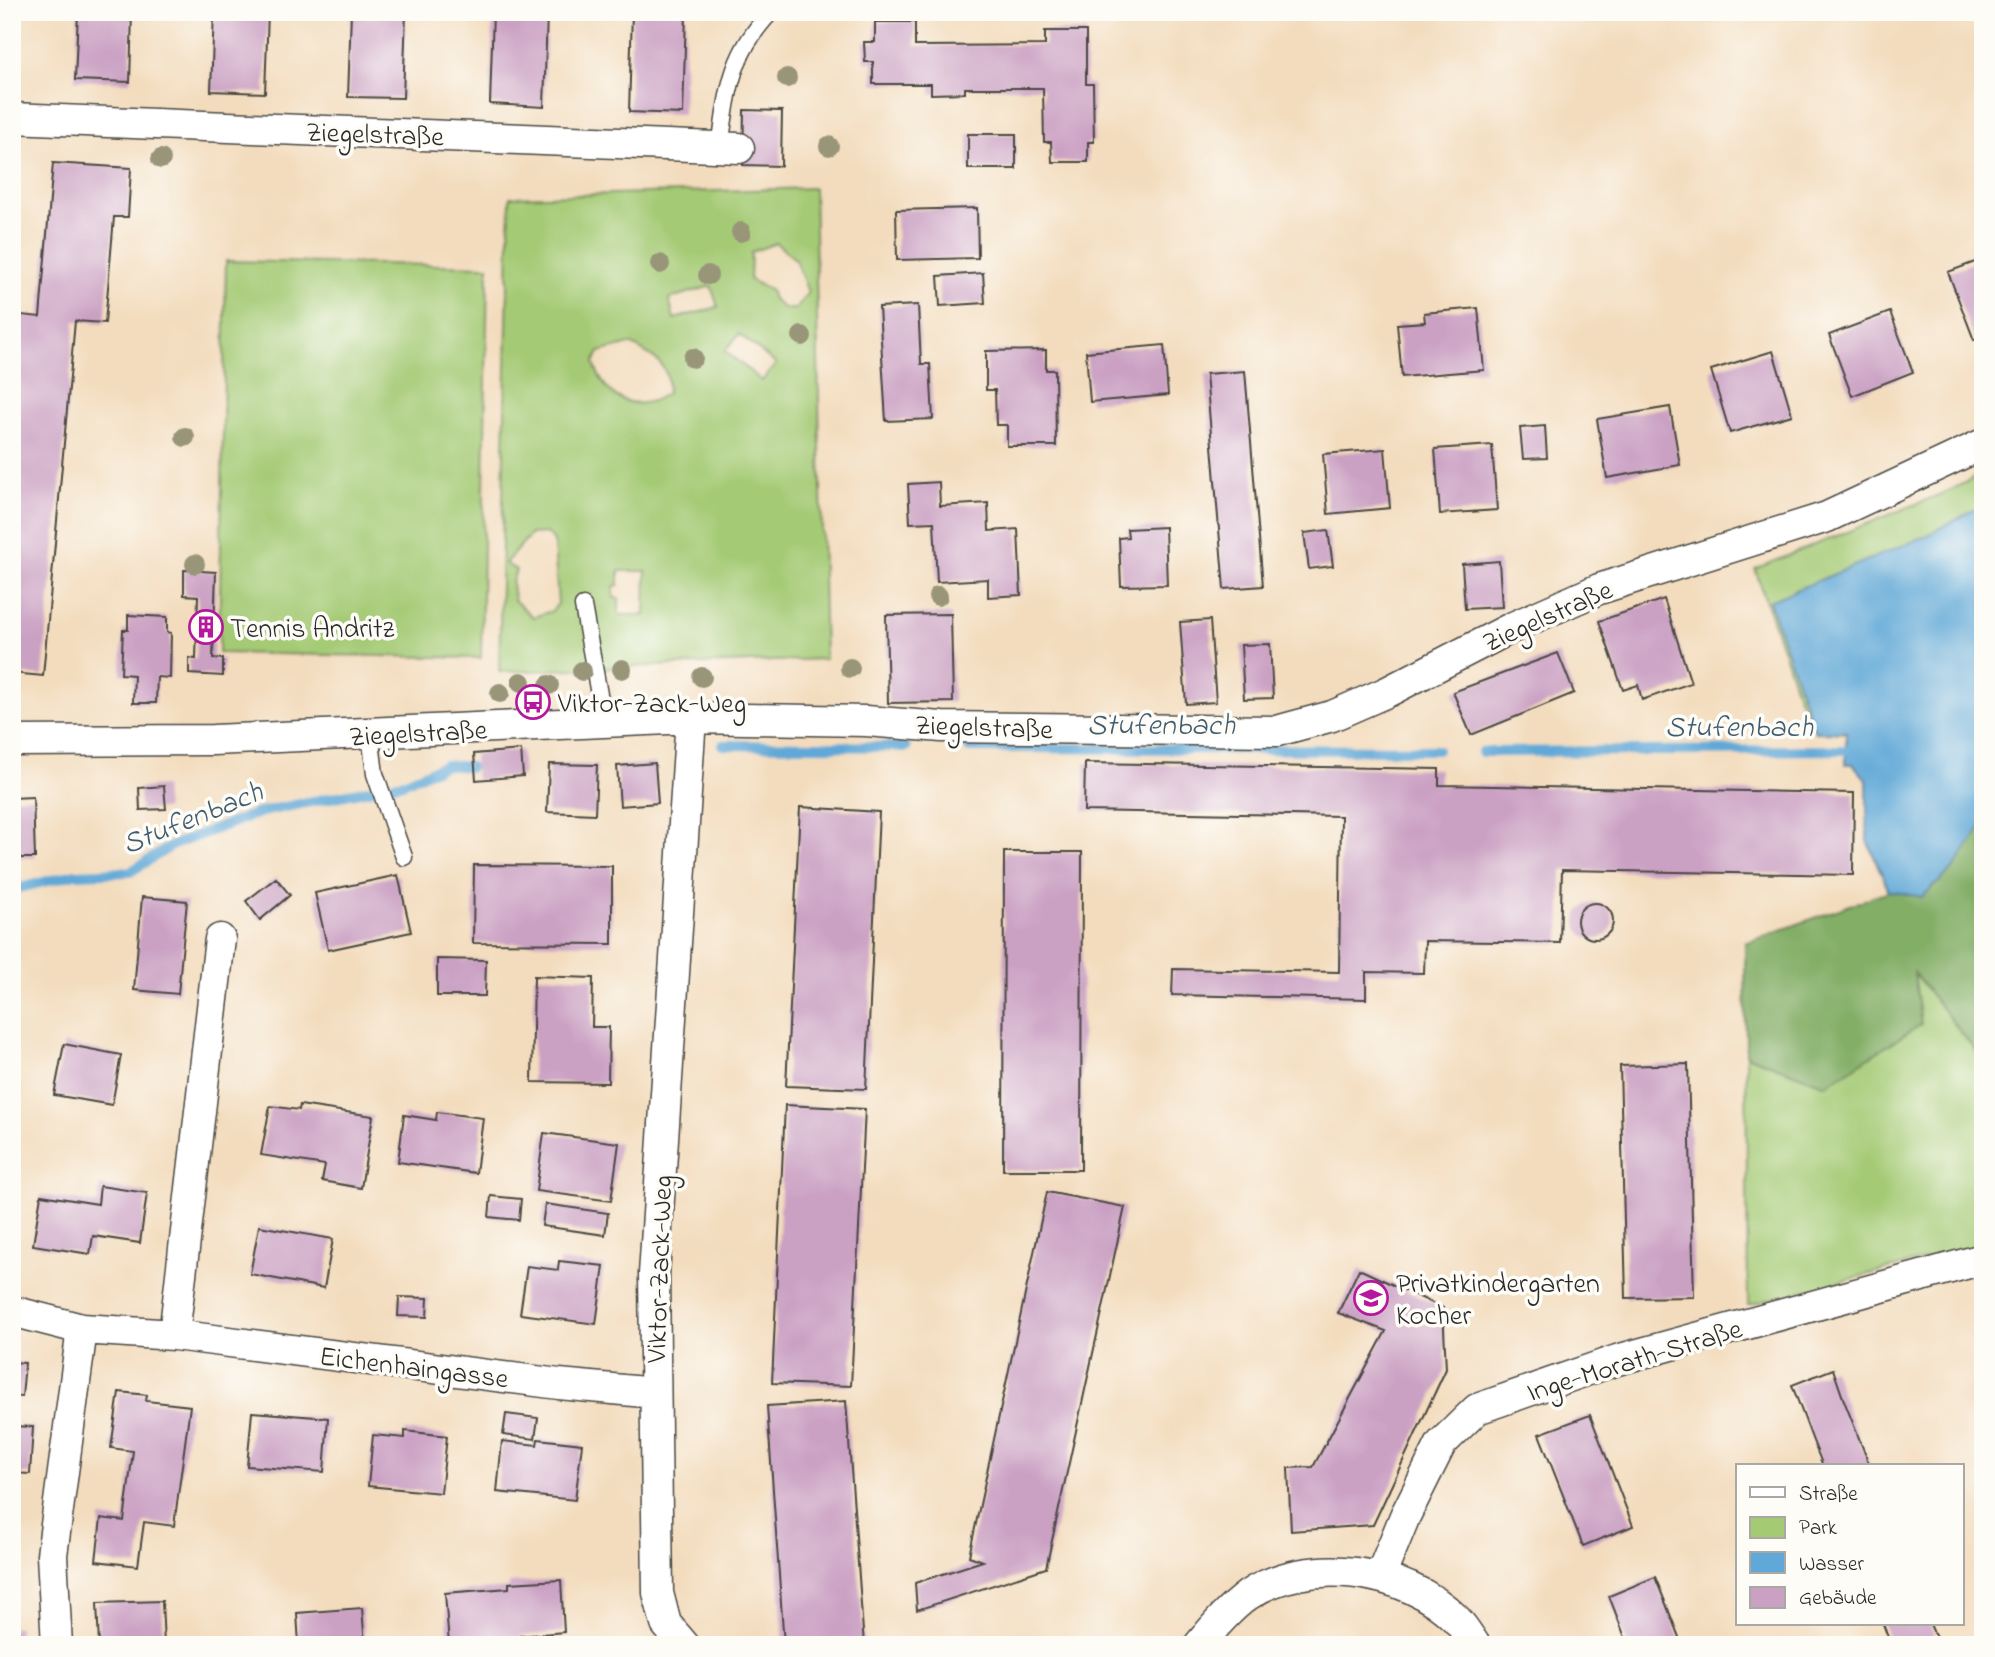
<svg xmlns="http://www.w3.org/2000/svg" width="1995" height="1657" font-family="'Indie Flower',sans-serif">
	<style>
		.green { fill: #a4ca74; stroke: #687a50; stroke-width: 2; fill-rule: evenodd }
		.forest { fill: #83ae66; stroke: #576c48; stroke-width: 2 }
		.water { fill: #60a8d7; stroke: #466a81; stroke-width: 2 }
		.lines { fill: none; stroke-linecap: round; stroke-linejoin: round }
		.stream { stroke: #60a8d7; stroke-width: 10 }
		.building { fill: #caa0c3 }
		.lane-casing { stroke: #494641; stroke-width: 19 }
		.street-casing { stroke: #494641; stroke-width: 33 }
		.lane { stroke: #fff; stroke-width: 16 }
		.street { stroke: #fff; stroke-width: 30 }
		.tree { fill: #999579 }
		.labels { text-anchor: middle; stroke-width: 7; stroke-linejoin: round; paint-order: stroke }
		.street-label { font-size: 28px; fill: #2b2b2b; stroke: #fdfcf7 }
		.poi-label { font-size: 28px; fill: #2b2b2b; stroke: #fdfcf7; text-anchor: start }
		.water-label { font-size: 30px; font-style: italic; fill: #405d70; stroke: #fdfcf7 }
	</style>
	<rect width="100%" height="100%" fill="#fdfcf7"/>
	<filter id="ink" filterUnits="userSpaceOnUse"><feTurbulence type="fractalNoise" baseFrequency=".0143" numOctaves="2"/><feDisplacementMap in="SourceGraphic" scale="14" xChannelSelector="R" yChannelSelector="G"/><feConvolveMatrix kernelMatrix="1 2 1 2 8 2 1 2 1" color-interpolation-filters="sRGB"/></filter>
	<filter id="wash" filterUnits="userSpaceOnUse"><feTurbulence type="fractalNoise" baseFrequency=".00686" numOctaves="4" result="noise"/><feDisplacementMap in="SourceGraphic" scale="28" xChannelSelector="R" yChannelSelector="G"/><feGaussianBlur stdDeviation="1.57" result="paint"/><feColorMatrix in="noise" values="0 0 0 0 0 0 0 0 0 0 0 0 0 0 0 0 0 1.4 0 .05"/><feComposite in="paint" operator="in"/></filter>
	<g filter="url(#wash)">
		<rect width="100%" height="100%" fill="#f3dcbd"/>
		<path class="green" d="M814 188 825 659 499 672 510 197ZM776 243 795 259 808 292 796 309H784L773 299 770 290 750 280 751 252ZM711 286 718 307 674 319 669 299ZM739 334 776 364 762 381 725 351ZM630 344C653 356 672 364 667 393 635 416 605 398 594 363L599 352ZM546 533 554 541 558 604 552 611 533 617 514 600 512 582 516 570 505 563 531 534ZM619 571H646L645 615H619V598H614V586L619 585Z
			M226 261 488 266 481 658 219 653Z
			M1983 473V767L1860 733 1815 732 1799 698 1755 569 1951 490Z
			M1913 972 1983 1060V1245L1748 1305 1746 1055 1826 1085Z"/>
		<path class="forest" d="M1983 767V1060L1914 973 1921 1024 1826 1085 1746 1055 1745 943 1889 891 1867 840Z"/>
		<path class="water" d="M1983 505V825L1953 869 1922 897 1889 891 1867 840V780L1853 764H1846V732H1815L1769 601 1926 536Z"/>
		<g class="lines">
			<path class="stream" d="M723 745 906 747
				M969 748 1437 750
				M1482 752 1849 750 1859 745
				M12 890 75 874 130 872 173 845 261 812 403 783 445 765 470 767"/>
		</g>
		<g id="blocks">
			<path class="building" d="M78 12H132L130 82 75 80Z
				M214 12H268L265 93 211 91Z
				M351 12H406L403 98 348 97Z
				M493 12H547L544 107 490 104Z
				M632 12H686L683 114 629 112Z
				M875 22H915V46L1045 45V31H1086V84H1093L1094 142H1088V162H1052L1051 142H1044L1043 88H965V93L931 94V84H873V62H865L864 42H875Z
				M744 110 782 111 781 166 743 165Z
				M968 134H1016V169H968Z
				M53 163 131 168 128 217H114L105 323 75 321 43 676 12 673V314L40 317Z
				M977 208 978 258 897 260 896 210Z
				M1983 259V337L1974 340 1948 272Z
				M983 273 985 303 940 306 938 276Z
				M918 305 921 364H930L933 419 886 421 879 307Z
				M1478 308 1484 370 1402 377 1397 324 1425 322 1424 313Z
				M1890 312 1913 372 1852 396 1829 335Z
				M1164 345 1168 395 1090 402 1086 352Z
				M1046 350V370H1055L1056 446H1007V425H996L995 390H986V351Z
				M1773 351 1792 415 1730 433 1711 370Z
				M1245 371 1263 586 1224 589 1206 374Z
				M1670 407 1680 465 1607 478 1597 419Z
				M1545 426 1547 458 1523 459 1520 428Z
				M1492 445 1497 510 1440 514 1435 449Z
				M1385 449 1390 508 1328 514 1323 454Z
				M939 482 940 506 988 503 989 531 1018 529 1021 595 988 597V579L937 582 934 522 910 523 908 484Z
				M1165 527 1167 585 1121 586 1119 538 1128 537 1127 529Z
				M1328 530 1333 566 1309 569 1304 533Z
				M1499 561 1502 607 1465 609 1462 564Z
				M184 570 216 572 213 658 223 659V676L189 674V658L196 659 198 596 184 595Z
				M1664 599 1691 683 1642 700 1638 685 1623 690 1599 621Z
				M951 614 953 702 888 703 886 615Z
				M128 615 167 617V632L171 633 170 678 157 677 156 703H133L134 675 121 674 123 630H128Z
				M1210 620 1216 702 1186 704 1180 622Z
				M1270 644 1273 698 1244 699 1241 645Z
				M1558 653 1574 693 1471 735 1453 692Z
				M521 750 523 776 476 780 474 754Z
				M655 763 658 803 620 806 617 766Z
				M1085 763 1439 769V785L1854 793 1853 875 1562 870 1560 943 1425 941 1424 973 1366 972V999L1172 995 1173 969 1339 972 1341 816 1084 811Z
				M549 764 597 765 595 814 547 812Z
				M164 786 166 809 140 810 139 788Z
				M33 797 35 858H12V798Z
				M800 807 879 812 866 1089 786 1086Z
				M1004 852H1082L1081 1170H1003Z
				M474 865 612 866V944L473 943Z
				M398 875 411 932 328 950 315 893Z
				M276 878 290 895 260 920 246 901Z
				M142 897 187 901 178 994 134 990Z
				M1577 921a18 18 0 1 1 36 0a18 18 0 1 1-36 0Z
				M437 959 486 960 485 996H437Z
				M534 976 593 978 592 1027H609L608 1083 532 1082Z
				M64 1044 121 1055 112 1105 54 1095Z
				M1688 1064 1694 1297 1626 1298 1620 1066Z
				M300 1105 373 1116 361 1188 322 1181 325 1165 261 1155 270 1106 299 1110Z
				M785 1105 865 1109 851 1386 772 1383Z
				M437 1112 483 1118 476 1173 398 1162 404 1115 436 1120Z
				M12 1118 19 1119 15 1144H12Z
				M544 1133 619 1143 611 1201 536 1191Z
				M100 1186 147 1193 140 1243 93 1236 90 1254 33 1245 41 1195 98 1204Z
				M1047 1192 1125 1207 1046 1568 917 1610 915 1583 983 1561 969 1556Z
				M491 1196 521 1199 519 1220 489 1217Z
				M545 1204 608 1213 605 1235 542 1226Z
				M259 1226 333 1239 324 1288 250 1274Z
				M559 1261 604 1266 596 1324 520 1314 527 1266 558 1270Z
				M1359 1269 1443 1308 1446 1369 1373 1525 1291 1531 1288 1468 1313 1467 1386 1331 1338 1313Z
				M399 1297 428 1298 427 1317 398 1316Z
				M12 1362 25 1363 22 1397 12 1396Z
				M1833 1369 1843 1398 1870 1466H1823L1813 1441 1792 1385Z
				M119 1392 147 1395 146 1401 190 1406 174 1526 144 1522 138 1566 96 1561 101 1518 124 1521 133 1451 111 1448Z
				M846 1401 864 1645H784L767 1406Z
				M252 1412 328 1418 324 1472 247 1466Z
				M506 1414 538 1418 535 1439 503 1435Z
				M1590 1415 1633 1526 1583 1546 1539 1434Z
				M12 1426 33 1427 30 1474 12 1473Z
				M405 1431 447 1436 441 1493 368 1486 373 1435 405 1438Z
				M538 1439 582 1444 575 1500 497 1492 502 1441 537 1445Z
				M1655 1577 1666 1604 1682 1645H1628L1609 1596Z
				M561 1580 564 1632 520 1636V1643L449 1645 445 1593 509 1588V1583Z
				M162 1601 164 1645H99L97 1603Z
				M362 1608 365 1645H299L297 1613Z
				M1883 1624H1930L1939 1645H1891Z
				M12 1627H19L18 1645H12Z"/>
		</g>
	</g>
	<g filter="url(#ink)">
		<use href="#blocks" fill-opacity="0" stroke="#494641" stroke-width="2"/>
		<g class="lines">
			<g class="lane-casing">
				<path id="lane" d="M720 147C728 92 730 55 771 12
					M583 606 604 722
					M370 734 375 774 404 857"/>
			</g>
			<g class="street-casing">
				<path id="street" d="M12 118 739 148
					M12 741 213 740 691 718 866 721 942 727 1277 731 1332 716 1387 692 1513 627 1599 589 1827 517 1983 444
					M12 1311 82 1329 174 1335 559 1384 655 1393
					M174 1335 220 939
					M1380 1577 1405 1516 1441 1444 1477 1409 1617 1360 1983 1259
					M57 1645 52 1555 82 1329
					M684 1645 666 1624 658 1593 654 1274 691 718
					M1199 1645C1214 1627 1229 1609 1248 1595 1307 1555 1406 1568 1456 1619 1463 1626 1469 1636 1475 1645"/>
			</g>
			<use href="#lane" class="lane"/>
			<use href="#street" class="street"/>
		</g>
		<g class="tree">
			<circle cx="787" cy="78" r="10"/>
			<circle cx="829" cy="146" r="10"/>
			<circle cx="161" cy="159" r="10"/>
			<circle cx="741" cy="232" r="10"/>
			<circle cx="660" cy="264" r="10"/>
			<circle cx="708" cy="275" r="10"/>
			<circle cx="802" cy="336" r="10"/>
			<circle cx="693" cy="358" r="10"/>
			<circle cx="185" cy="437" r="10"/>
			<circle cx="195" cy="564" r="10"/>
			<circle cx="938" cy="596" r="10"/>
			<circle cx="850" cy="668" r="10"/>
			<circle cx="622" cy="669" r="10"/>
			<circle cx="582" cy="671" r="10"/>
			<circle cx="702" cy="677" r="10"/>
			<circle cx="521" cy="682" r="10"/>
			<circle cx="549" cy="685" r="10"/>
			<circle cx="500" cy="693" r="10"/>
		</g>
	</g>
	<defs>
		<g id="building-ring" transform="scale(1.75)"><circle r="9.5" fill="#fdfcf7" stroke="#b5179e" stroke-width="1.5"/><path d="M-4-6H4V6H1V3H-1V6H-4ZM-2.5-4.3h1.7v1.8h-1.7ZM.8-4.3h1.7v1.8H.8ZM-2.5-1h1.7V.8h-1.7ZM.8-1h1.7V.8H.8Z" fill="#b5179e"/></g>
		<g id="bus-ring" transform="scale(1.75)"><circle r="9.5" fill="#fdfcf7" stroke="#b5179e" stroke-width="1.5"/><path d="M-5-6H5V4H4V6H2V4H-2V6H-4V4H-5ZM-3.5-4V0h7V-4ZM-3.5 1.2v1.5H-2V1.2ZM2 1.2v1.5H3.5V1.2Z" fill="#b5179e"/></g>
		<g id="school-ring" transform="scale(1.75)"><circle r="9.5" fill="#fdfcf7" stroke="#b5179e" stroke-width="1.5"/><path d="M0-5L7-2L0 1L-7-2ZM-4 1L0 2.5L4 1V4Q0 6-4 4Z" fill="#b5179e"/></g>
	</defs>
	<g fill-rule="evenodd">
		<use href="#building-ring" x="206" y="627"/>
		<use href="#bus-ring" x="533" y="702"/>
		<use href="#school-ring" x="1371" y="1298"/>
	</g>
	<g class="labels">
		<g class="street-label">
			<text transform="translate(375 133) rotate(2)" y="10">Ziegelstraße</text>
			<text transform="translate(1547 615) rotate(-24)" y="10">Ziegelstraße</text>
			<text transform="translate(984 726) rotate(2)" y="10">Ziegelstraße</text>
			<text transform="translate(418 732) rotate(-3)" y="10">Ziegelstraße</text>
			<text transform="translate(658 1269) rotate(-88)" y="10">Viktor-Zack-Weg</text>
			<text transform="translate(1634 1359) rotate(-17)" y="10">Inge-Morath-Straße</text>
			<text transform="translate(414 1366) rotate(7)" y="10">Eichenhaingasse</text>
		</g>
		<g class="poi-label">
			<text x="230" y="637">Tennis Andritz</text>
			<text x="558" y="712">Viktor-Zack-Weg</text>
			<text x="1396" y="1292">Privatkindergarten<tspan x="1396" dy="32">Kocher</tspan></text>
		</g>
		<g class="water-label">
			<text x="1161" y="734">Stufenbach</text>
			<text x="1739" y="736">Stufenbach</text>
			<text transform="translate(192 817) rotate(-22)" y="10">Stufenbach</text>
		</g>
	</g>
	<rect width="1995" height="1657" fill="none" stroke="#fdfcf7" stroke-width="42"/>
	<rect x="1736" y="1464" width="228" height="161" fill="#fdfcf7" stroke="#a9a8a5" stroke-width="2"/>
	<rect x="1750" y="1487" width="35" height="10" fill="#ffffff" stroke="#a9a8a5" stroke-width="2"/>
	<text x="1799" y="1500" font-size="21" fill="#2b2b2b">Straße</text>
	<rect x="1750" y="1517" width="35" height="21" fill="#a4ca74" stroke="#a9a8a5" stroke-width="2"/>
	<text x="1799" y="1534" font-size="21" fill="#2b2b2b">Park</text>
	<rect x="1750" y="1552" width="35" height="21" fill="#60a8d7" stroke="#a9a8a5" stroke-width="2"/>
	<text x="1799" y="1570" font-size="21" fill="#2b2b2b">Wasser</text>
	<rect x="1750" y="1587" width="35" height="21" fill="#caa0c3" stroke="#a9a8a5" stroke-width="2"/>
	<text x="1799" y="1604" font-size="21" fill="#2b2b2b">Gebäude</text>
</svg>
